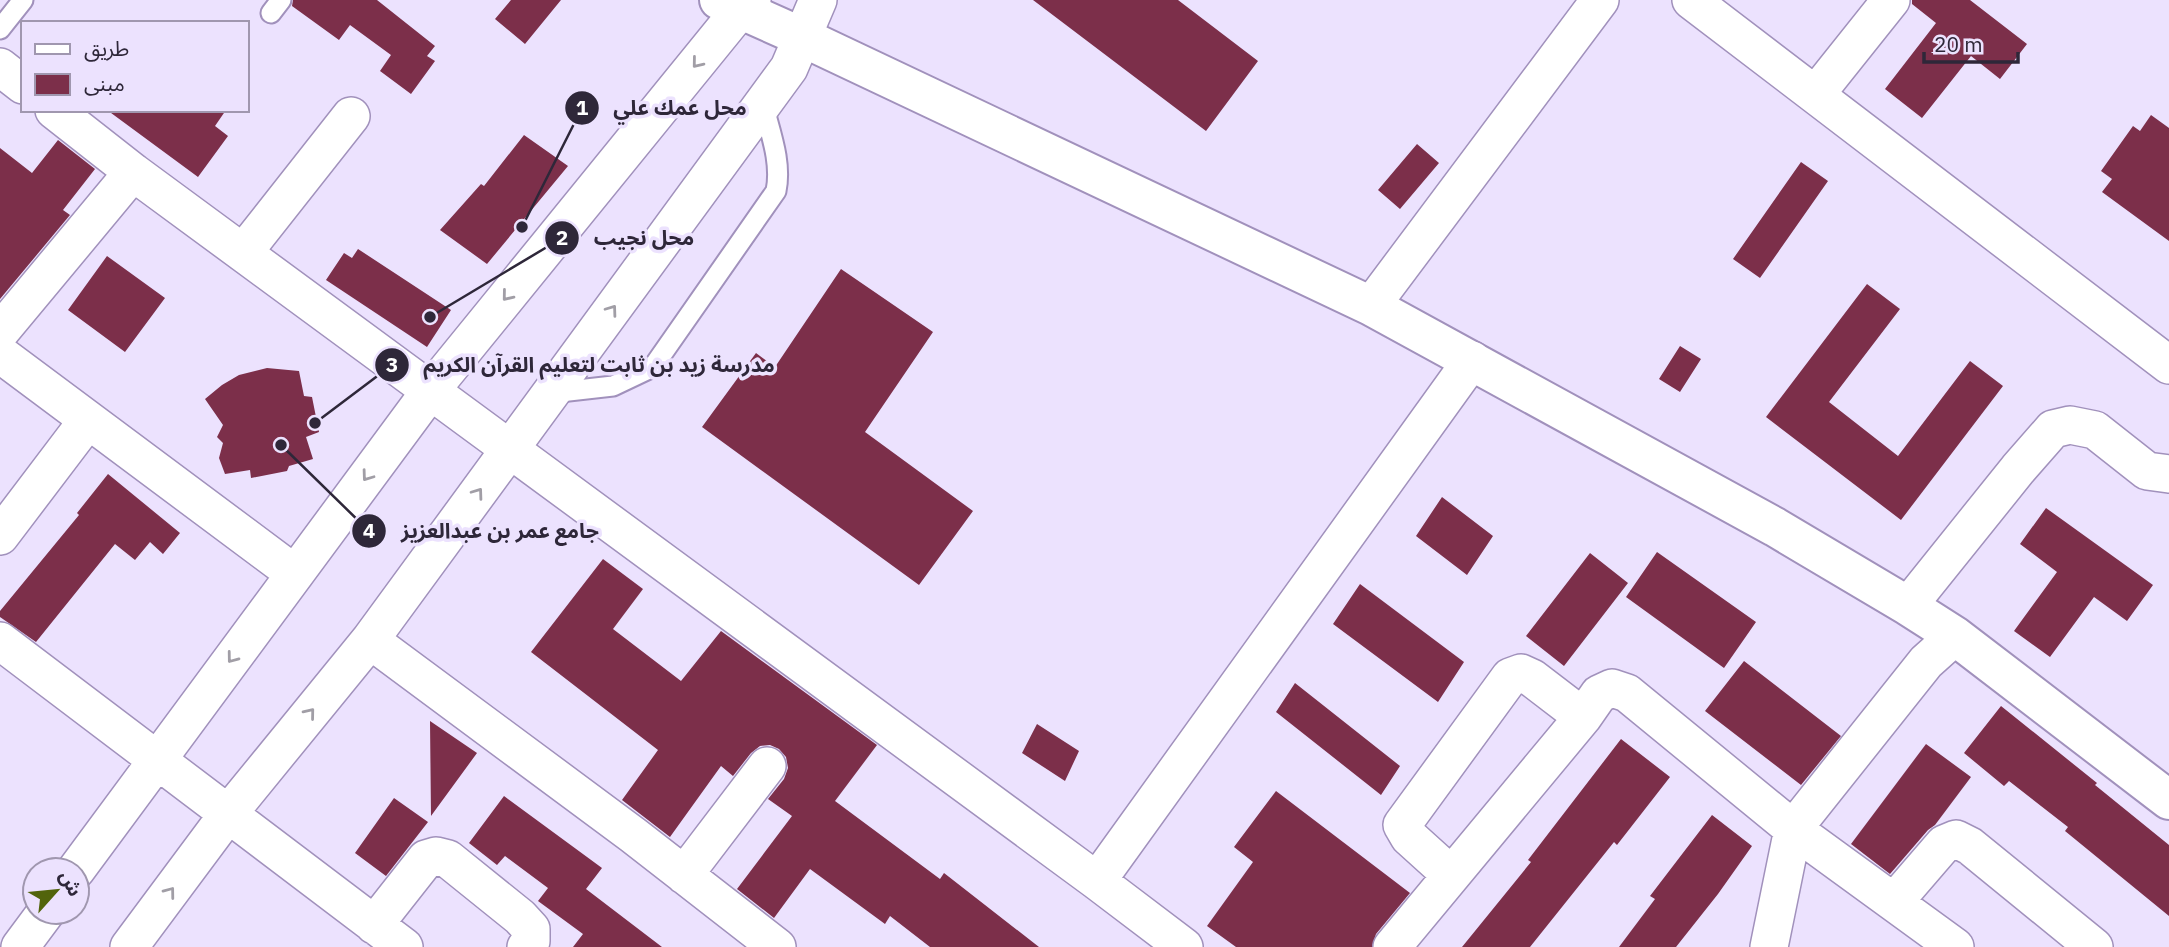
<svg xmlns="http://www.w3.org/2000/svg" width="2169" height="947" font-family="'IBM Plex Sans','Noto Sans Arabic',sans-serif">
	<style>
		.building { fill: #7c2f4a }
		.lines { fill: none; stroke-linecap: round; stroke-linejoin: round }
		.lane-casing { stroke: #a191bc; stroke-width: 23 }
		.street-casing { stroke: #a191bc; stroke-width: 40 }
		.secondary-casing { stroke: #a191bc; stroke-width: 42 }
		.lane { stroke: #fff; stroke-width: 19 }
		.street { stroke: #fff; stroke-width: 37 }
		.secondary { stroke: #fff; stroke-width: 38 }
		.oneway { stroke: #a19ea6 }
		.leader { fill: none; stroke: #2e2739; stroke-width: 2.5 }
		.callout-dot { fill: #2e2739; stroke: #ece2fe; stroke-width: 2.5 }
		.mark-label { font-size: 21px; text-anchor: middle; font-weight: bold; fill: #fff }
		.callout-label { font-size: 21px; text-anchor: middle; font-weight: bold; fill: #2e2739; stroke: #ece2fe; stroke-width: 7; stroke-linejoin: round; paint-order: stroke }
	</style>
	<rect width="100%" height="100%" fill="#ece2fe"/>
	<path class="building" d="M293 0H377L435 46 427 56 435 61 411 94 380 71 391 55 350 25 339 40 292 6Z
		M511 0H561L525 44 495 19Z
		M1033 0H1178L1258 61 1206 131Z
		M1912 0H1970L2027 44 2000 79 1971 56 1922 118 1885 89 1936 23 1912 4Z
		M107 110H226L215 126 228 136 198 177Z
		M2151 115 2169 128V241L2102 192 2112 179 2101 171 2133 126 2140 131Z
		M524 135 568 166 487 264 440 230 481 184 484 186Z
		M58 140 95 169 63 210 70 215 0 299V148L32 173Z
		M1417 144 1439 163 1400 209 1378 190Z
		M1801 162 1828 181 1760 278 1733 259Z
		M358 249 451 310 427 347 326 280 344 253 352 258Z
		M107 256 165 298 125 352 68 310Z
		M841 269 933 332 865 432 973 511 919 585 702 427 756 353 775 367Z
		M1867 284 1900 309 1829 402 1898 456 1970 361 2003 386 1901 520 1766 417Z
		M1680 346 1701 359 1680 392 1659 379Z
		M267 368 299 371 304 396 312 397 319 432 306 437 313 459 289 466 287 471 251 478 250 470 225 474 219 458 223 443 217 437 223 425 205 399 222 385 239 375Z
		M108 474 180 533 163 554 150 542 135 560 115 544 36 642 0 617V611L79 515 77 513Z
		M1442 497 1493 536 1467 575 1416 536Z
		M2046 508 2153 585 2127 621 2094 597 2050 657 2014 631 2057 572 2020 544Z
		M1657 552 1756 622 1724 668 1626 597Z
		M1590 553 1628 583 1564 666 1526 636Z
		M603 559 643 589 613 629 681 681 721 631 877 745 835 801 940 879 944 873 1039 947H930L890 916 885 924 810 869 774 918 737 889 792 816 768 799 784 779 788 768 786 757 779 749 770 745 760 746 751 753 733 776 721 766 670 837 622 800 658 750 531 652Z
		M1360 584 1464 662 1438 702 1333 624Z
		M1744 661 1841 736 1801 785 1705 711Z
		M1295 683 1400 766 1381 795 1276 712Z
		M2001 706 2097 783 2095 785 2169 845V916L2065 831 2068 827 2009 781 2004 786 1964 753Z
		M430 721 477 753 431 816Z
		M1037 724 1079 751 1065 781 1022 753Z
		M1621 739 1670 777 1617 845 1614 842 1530 947H1462L1531 862 1528 860Z
		M1926 744 1971 777 1935 825 1928 830 1890 874 1851 844Z
		M1276 791 1410 893 1376 934 1372 947H1236L1207 926 1253 862 1234 847Z
		M504 796 602 868 586 889 662 947H573L583 934 538 901 548 888 505 856 497 865 469 843Z
		M394 798 428 822 386 876 355 853Z
		M1712 815 1752 846 1718 894 1676 947H1619L1655 899 1650 896Z"/>
	<g class="lines">
		<g class="lane-casing">
			<path id="lane" d="M271 13 281 0
				M0 29 23 0
				M551 393 613 386 653 367 776 191C782 162 770 132 763 104"/>
		</g>
		<g class="street-casing">
			<path id="street" d="M1691 0 2169 365
				M0 67 23 85
				M1816 94 1891 0
				M54 110 133 172 1097 881 1184 947
				M243 253 351 116
				M1371 306 1600 0
				M0 332 133 172
				M0 354 295 574
				M0 536 88 420
				M1908 606 2018 469 2053 429 2070 425 2095 430 2147 471 2169 474
				M370 640 633 835 777 947
				M0 641 404 947
				M76 870 431 390 740 10 752 0
				M684 875 767 766
				M1451 875 1409 837 1402 825 1510 677 1521 673 1532 678 1583 717
				M1097 881 1472 360
				M1894 902 1944 844 1956 839 1970 846 2094 947
				M374 925 426 859 436 856 448 859 520 917 531 929V941L526 947
				M20 947 46 912
				M129 947 228 814 370 640 789 68 818 0
				M1392 947 1583 717 1599 694 1612 688 1627 693 1793 829 1955 947
				M1769 947 1793 829 1926 662 1955 636"/>
		</g>
		<g class="secondary-casing">
			<path id="secondary" d="M719 0 802 37 1371 306 1775 527 1908 606 1955 636 2169 800"/>
		</g>
		<use href="#lane" class="lane"/>
		<use href="#street" class="street"/>
		<use href="#secondary" class="secondary"/>
	</g>
	<defs><path id="oneway-chevron" d="M-2-3.5L2.5 0L-2 3.5" fill="none" stroke-width="1.6" stroke-linecap="round" stroke-linejoin="round" transform="scale(1.75)"/></defs>
	<g class="oneway">
		<use href="#oneway-chevron" transform="translate(697 63) rotate(129)"/>
		<use href="#oneway-chevron" transform="translate(507 296) rotate(129)"/>
		<use href="#oneway-chevron" transform="translate(612 310) rotate(-54)"/>
		<use href="#oneway-chevron" transform="translate(367 476) rotate(126)"/>
		<use href="#oneway-chevron" transform="translate(478 493) rotate(-54)"/>
		<use href="#oneway-chevron" transform="translate(232 658) rotate(127)"/>
		<use href="#oneway-chevron" transform="translate(310 713) rotate(-51)"/>
		<use href="#oneway-chevron" transform="translate(170 892) rotate(-53)"/>
	</g>
	<path class="leader" d="M522 227L582 108M430 317L562 238M315 423L392 365M281 445L369 531"/>
	<g class="callout-dot">
		<circle cx="522" cy="227" r="7"/>
		<circle cx="430" cy="317" r="7"/>
		<circle cx="315" cy="423" r="7"/>
		<circle cx="281" cy="445" r="7"/>
		<circle cx="582" cy="108" r="18"/>
		<circle cx="562" cy="238" r="18"/>
		<circle cx="392" cy="365" r="18"/>
		<circle cx="369" cy="531" r="18"/>
	</g>
	<g class="mark-label">
		<text x="582" y="115">1</text>
		<text x="562" y="245">2</text>
		<text x="392" y="372">3</text>
		<text x="369" y="538">4</text>
	</g>
	<g class="callout-label">
		<text x="680" y="115">محل عمك علي</text>
		<text x="644" y="245">محل نجيب</text>
		<text x="599" y="372">مدرسة زيد بن ثابت لتعليم القرآن الكريم</text>
		<text x="500" y="538">جامع عمر بن عبدالعزيز</text>
	</g>
	<rect x="21" y="21" width="228" height="91" fill="#ece2fe" stroke="#a097af" stroke-width="2"/>
	<rect x="35" y="44" width="35" height="10" fill="#ffffff" stroke="#a097af" stroke-width="2"/>
	<text x="84" y="56" font-size="21" fill="#2e2739">طريق</text>
	<rect x="35" y="74" width="35" height="21" fill="#7c2f4a" stroke="#a097af" stroke-width="2"/>
	<text x="84" y="91" font-size="21" fill="#2e2739">مبنى</text>
	<g transform="translate(56 891) rotate(63)"><circle r="33" fill="#ece2fe" stroke="#a097af" stroke-width="2"/>
	<path d="M0-5L12 26L0 18L-12 26Z" fill="#52640c"/>
	<text y="-10" font-size="19" font-weight="bold" text-anchor="middle" fill="#2e2739">ش</text>
	</g>
	<path d="M1924 52v10h94v-10" fill="none" stroke="#2e2739" stroke-width="3.5"/>
	<text x="1934" y="52" font-size="21" fill="#2e2739" stroke="#ece2fe" stroke-width="5" paint-order="stroke">20 m</text>
</svg>
